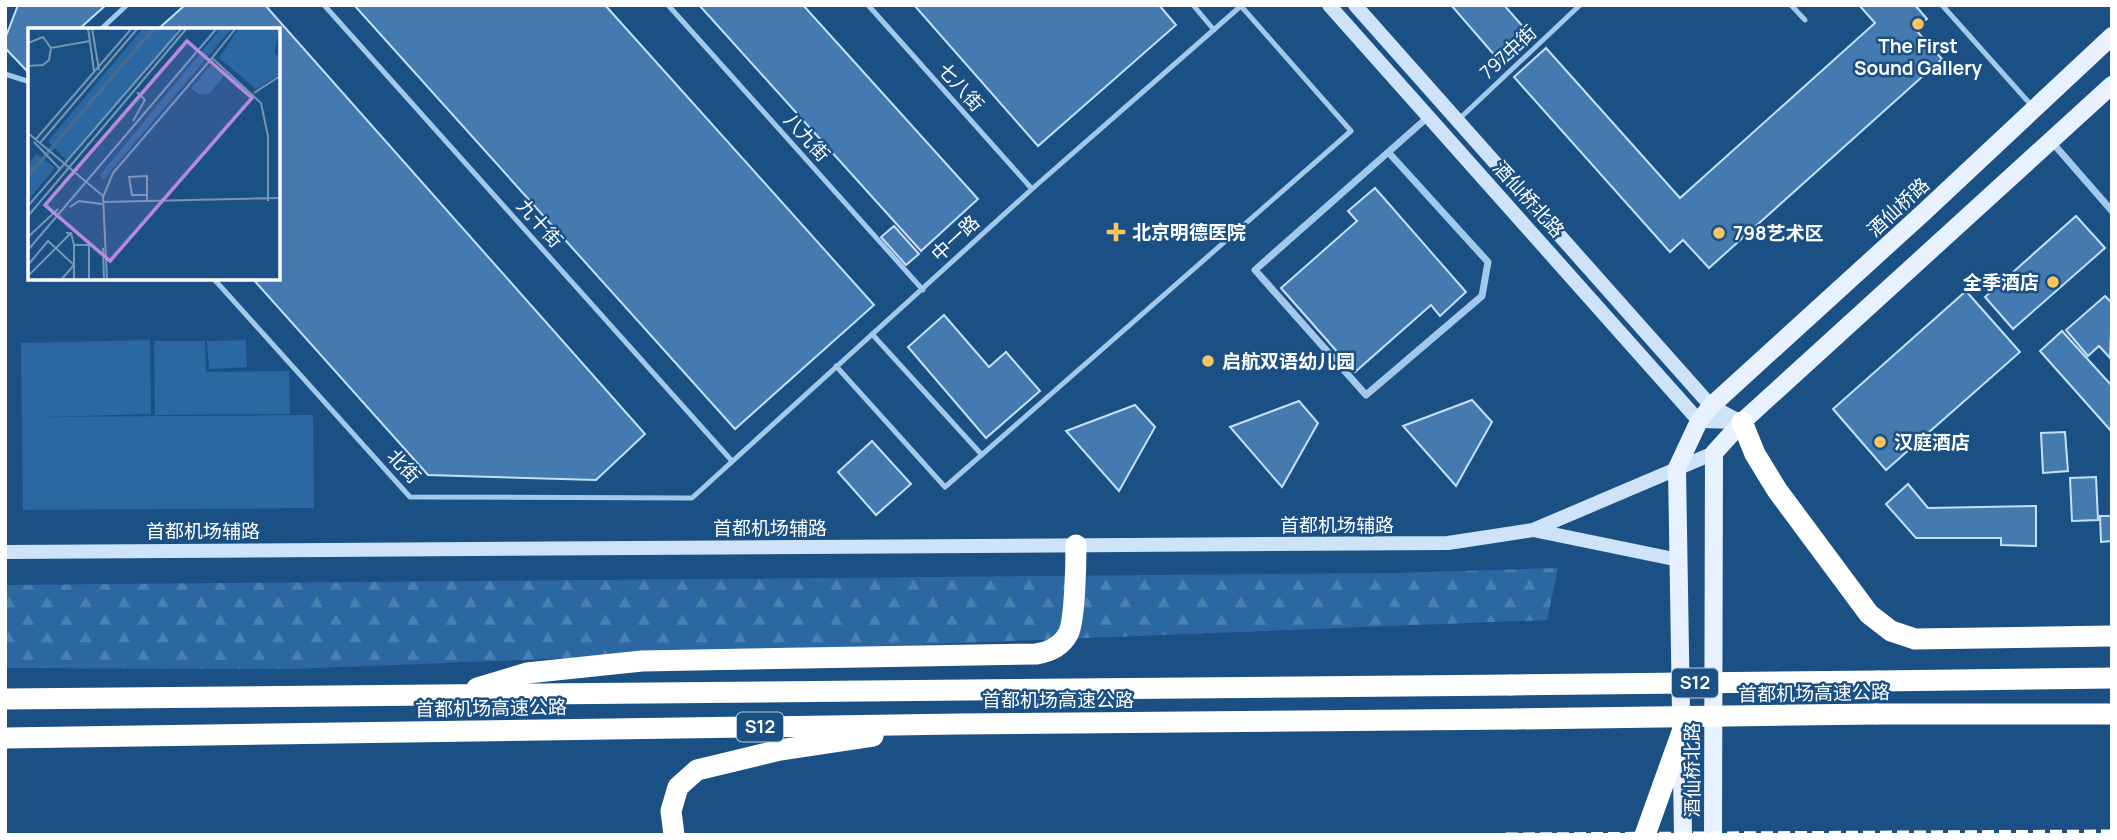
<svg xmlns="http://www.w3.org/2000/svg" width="2117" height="840" font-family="Manrope,'Noto Sans SC',sans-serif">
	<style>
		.forest { fill: url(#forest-firs) }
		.pitch { fill: #2b68a2 }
		.building { fill: #447aaf; stroke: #c7e0f8; stroke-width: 2 }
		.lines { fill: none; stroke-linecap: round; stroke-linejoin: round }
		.lane { stroke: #a2c8eb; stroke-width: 5 }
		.street { stroke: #a2c8eb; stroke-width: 7 }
		.secondary { stroke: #cee3f8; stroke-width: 14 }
		.primary { stroke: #e7f1ff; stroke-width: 18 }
		.highway { stroke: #fff; stroke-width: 21 }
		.rail { stroke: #fff; stroke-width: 5; stroke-dasharray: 12 5; stroke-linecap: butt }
		.highway-bridge { stroke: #fff; stroke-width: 21 }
		.poi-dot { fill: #fdc55e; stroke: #1b5085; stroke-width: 2.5 }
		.labels { text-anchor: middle; stroke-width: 5; stroke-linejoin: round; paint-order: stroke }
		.shield { fill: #1b5085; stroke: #bbcada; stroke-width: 2 }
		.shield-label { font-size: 18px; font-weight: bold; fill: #fff }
		.poi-label { font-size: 19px; font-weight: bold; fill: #fff; stroke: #1b5085; text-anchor: start }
		.street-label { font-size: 19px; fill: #fff; stroke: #1b5085 }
		.inset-river { fill: none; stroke: #446b92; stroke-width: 3.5 }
		.inset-road { fill: none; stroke: #7696b6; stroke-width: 2 }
		.view { fill: #b68bdc; fill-opacity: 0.15; stroke: #b68bdc; stroke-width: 3.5 }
		.inset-edge { fill: none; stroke: #fff; stroke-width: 3.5 }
	</style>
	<defs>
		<pattern id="forest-firs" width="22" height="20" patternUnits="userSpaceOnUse" patternTransform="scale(1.75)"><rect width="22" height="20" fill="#2b68a2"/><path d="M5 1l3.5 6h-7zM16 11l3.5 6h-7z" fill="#4b7fb0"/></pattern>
	</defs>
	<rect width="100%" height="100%" fill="#1b5085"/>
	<path class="forest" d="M1558 568 1547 620 291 669 5 668V585L1394 573Z"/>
	<path class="pitch" d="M150 340 151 414 38 417 313 415 314 508 23 510 21 343Z
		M246 340 247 367 209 369 207 341Z
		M154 341H205L206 372 289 371 290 414 155 415Z"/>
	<path class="building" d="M18 5H106L78 30H30L29 73 5 48V39Z
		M185 5H265L645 434 596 480 428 475 252 278H278V30H157Z
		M354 5H605L874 305 735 429Z
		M699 5H803L978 199 921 251Z
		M914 5H1159L1176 25 1038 146Z
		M1451 5H1504L1533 38 1503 65Z
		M1859 5H1915L1927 19 1915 29 1942 59 1709 268 1683 240 1670 252 1514 77 1546 48 1680 198 1875 23Z
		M1375 188 1466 292 1440 316 1431 305 1355 372 1281 288 1357 221 1348 211Z
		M2076 216 2105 248 2013 329 1985 297Z
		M894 226 919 254 906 265 881 237Z
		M1966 291 2020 352 1886 470 1833 409Z
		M2105 296 2112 303 2110 358 2099 346 2088 356 2066 330Z
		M944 315 989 367 1006 352 1040 391 986 438 908 347Z
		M2062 331 2112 386V432L2040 351Z
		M1472 400 1492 422 1456 486 1403 426Z
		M1299 401 1318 423 1282 487 1230 427Z
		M1135 405 1155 427 1119 491 1066 431Z
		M2065 432 2068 471 2043 473 2041 433Z
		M872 441 911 484 876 515 838 472Z
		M2096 477 2098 520 2072 521 2070 478Z
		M1908 484 1928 508 2036 506V546L2001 545V538H1916L1886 504Z
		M2100 516H2112V541L2101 542Z"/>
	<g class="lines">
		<path class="lane" d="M324 5 732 461
			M668 5 923 290
			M868 5 1032 189
			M1193 5 1214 30
			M1791 5 1805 20
			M1942 5 2032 106
			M100 30 127 5
			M5 74 30 82
			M1457 121 1580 5
			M213 278 410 497 692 498 1032 189 1242 5
			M872 334 982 455
			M836 366 945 487 1351 131 1241 6"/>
		<path class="street" d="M2051 141 2112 211
			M1389 153 1488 262 1482 296 1366 395 1255 270 1428 117"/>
		<path class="secondary" d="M1329 5 1699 421 1742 422
			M1355 5 1711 406 1737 420
			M1533 530 1679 560
			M5 552 1448 543 1533 530 1714 453"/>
		<path class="primary" d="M1683 835 1677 468 1699 421 1711 406 1923 213 2112 36
			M1713 835 1714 453 1742 422 2112 85"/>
		<path class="highway" d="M1742 422 1755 454 1777 490 1869 614 1891 631 1915 639 2112 636
			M1878 681 2112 678
			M477 688 527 673 642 661 1036 654C1049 652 1061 647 1068 634 1075 622 1076 563 1076 545
			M5 699 1511 685
			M1876 714H2112
			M5 738 959 724 1515 719
			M674 835 671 811 678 787 697 770 780 750 873 736
			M1645 835 1682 732"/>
		<path class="rail" d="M1506 835 2112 832"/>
		<path class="highway-bridge" d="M1511 685 1878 681
			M1515 719 1876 714"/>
	</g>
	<g class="poi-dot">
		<circle cx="1918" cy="24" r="7"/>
		<path d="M1112.5 221.5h7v7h7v7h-7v7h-7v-7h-7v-7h7z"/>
		<circle cx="1719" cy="233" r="7"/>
		<circle cx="2053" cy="282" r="7"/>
		<circle cx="1208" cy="361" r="7"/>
		<circle cx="1880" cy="442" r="7"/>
	</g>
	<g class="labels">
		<g class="shield">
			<rect x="1672" y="668.5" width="46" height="29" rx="5"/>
			<rect x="737" y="712.5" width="46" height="29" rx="5"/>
		</g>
		<g class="shield-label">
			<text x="1695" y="689">S12</text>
			<text x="760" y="733">S12</text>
		</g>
		<g class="poi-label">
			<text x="1918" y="53" text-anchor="middle">The First<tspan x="1918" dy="22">Sound Gallery</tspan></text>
			<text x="1132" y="239">北京明德医院</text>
			<text x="1733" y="240">798艺术区</text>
			<text x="2039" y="289" text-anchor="end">全季酒店</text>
			<text x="1222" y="368">启航双语幼儿园</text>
			<text x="1894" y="449">汉庭酒店</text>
		</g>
		<g class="street-label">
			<text transform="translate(1508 52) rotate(-43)" y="7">797中街</text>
			<text transform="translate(961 87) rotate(48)" y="7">七八街</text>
			<text transform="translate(807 137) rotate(48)" y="7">八九街</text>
			<text transform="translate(1529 199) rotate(48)" y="7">酒仙桥北路</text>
			<text transform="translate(1898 207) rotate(-43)" y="7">酒仙桥路</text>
			<text transform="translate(540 223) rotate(48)" y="7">九十街</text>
			<text transform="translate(955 238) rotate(-43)" y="7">中一路</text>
			<text transform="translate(404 466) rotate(47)" y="7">北街</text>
			<text x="1337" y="532">首都机场辅路</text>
			<text x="770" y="535">首都机场辅路</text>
			<text x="203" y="538">首都机场辅路</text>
			<text transform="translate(1814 693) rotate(-1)" y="7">首都机场高速公路</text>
			<text x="1058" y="707">首都机场高速公路</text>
			<text transform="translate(491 708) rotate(-1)" y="7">首都机场高速公路</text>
			<text transform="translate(1692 770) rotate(-90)" y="7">酒仙桥北路</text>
		</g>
	</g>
	<g transform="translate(28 28)">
		<rect width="252" height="252" fill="#1b5085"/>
		<path d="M115 0H146L149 6 39 133 20 113ZM193 0H204L75 152 72 147Z" fill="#2b68a2"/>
		<path d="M211 0H252L246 24 252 32V46L228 61 191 30ZM9 126 27 140 0 172V136Z" fill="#2b68a2"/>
		<path d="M183 37 196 48 181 66H171L163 60Z" fill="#2b68a2"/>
		<path class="inset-river" d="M0 148 126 0"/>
		<path class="inset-road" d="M60 0 66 43M64 0 71 42M208 0 184 30 233 75 240 108V173M0 15 15 9 23 20 62 13M0 38 15 37 21 32 23 20M226 65 252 48M105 93 117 72 109 64M0 105 75 168 79 252M8 111 104 0M6 114 32 141M12 115 110 0M119 167H104L101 149 119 148V172M75 169 85 145 184 30M76 174 252 170M0 178 154 0M42 179 51 173 74 176M0 188 159 0M38 205H43L46 217V252M0 209 30 181M46 217H61V252M75 220 76 252M0 222 189 0M0 237 20 213 46 237 33 252M0 248 43 205"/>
		<path class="view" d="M159 13 224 70 82 233 17 177Z"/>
		<rect width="252" height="252" class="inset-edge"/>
	</g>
	<rect width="2117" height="840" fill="none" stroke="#ffffff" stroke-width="14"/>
</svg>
